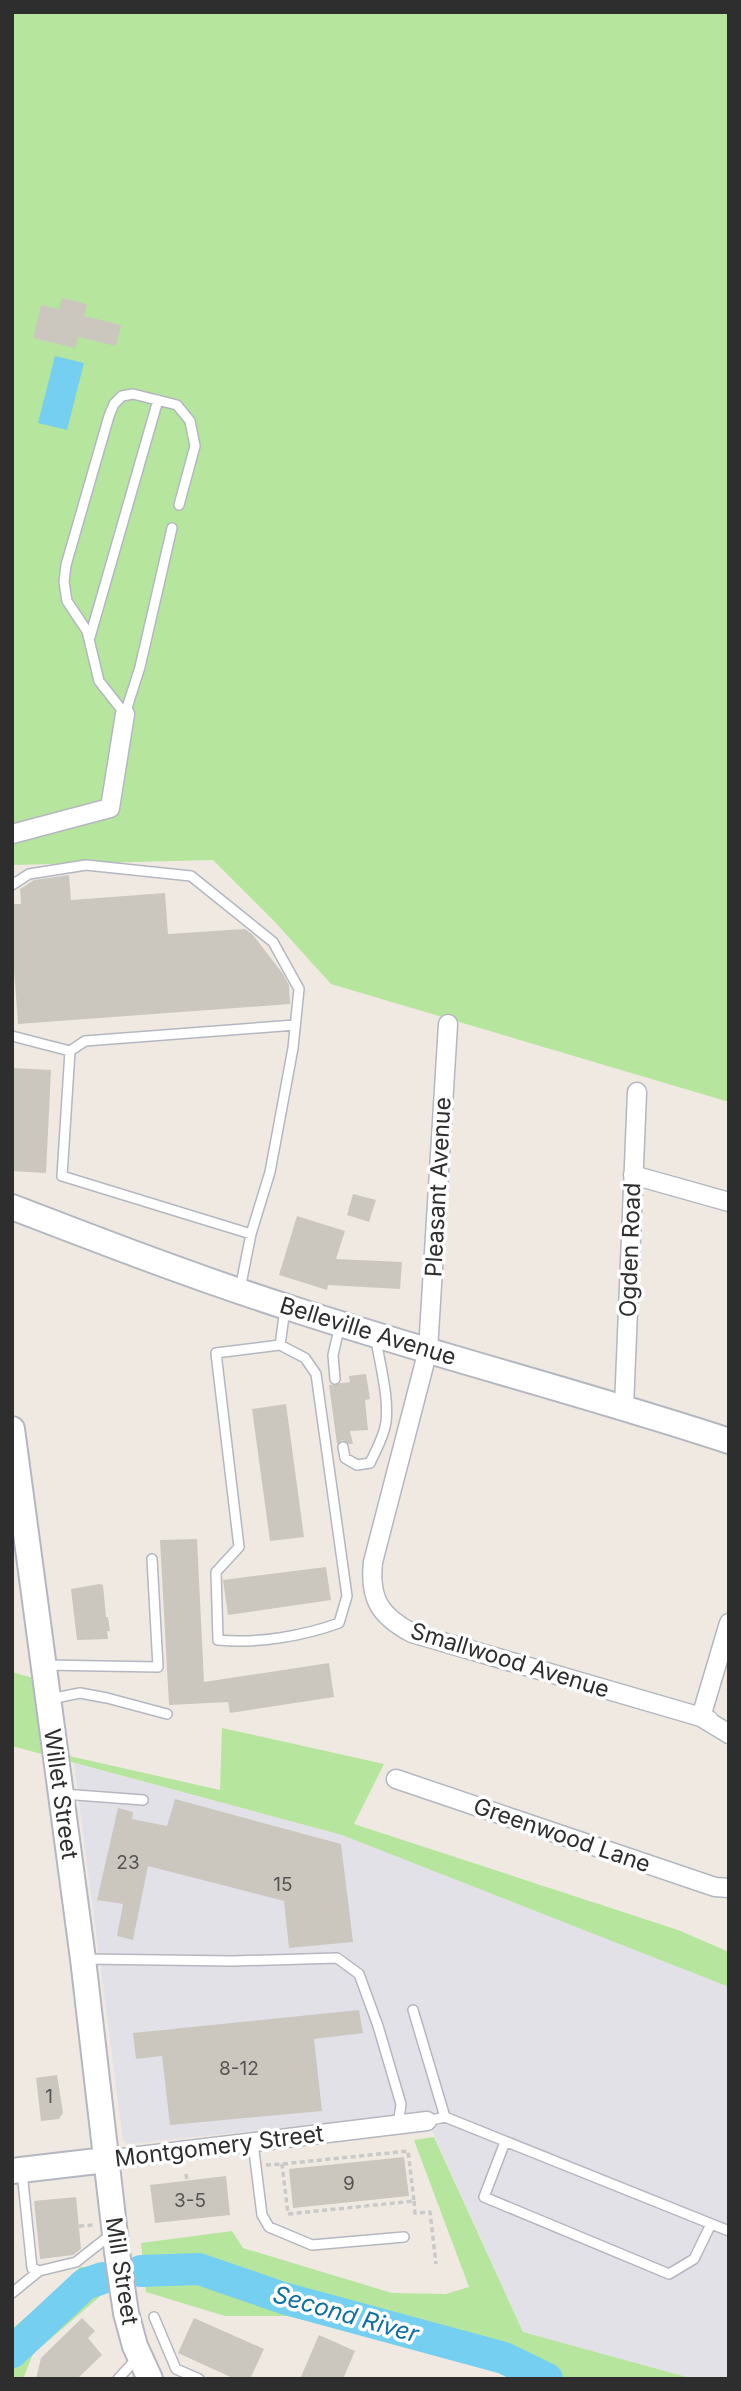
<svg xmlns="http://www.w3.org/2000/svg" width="741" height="2391" viewBox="0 0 741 2391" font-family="Inter,sans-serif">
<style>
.industrial{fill:#e3e1e8}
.green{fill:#b6e59e}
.water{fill:#75cff0}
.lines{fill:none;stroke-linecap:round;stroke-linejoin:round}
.river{stroke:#75cff0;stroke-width:32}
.building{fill:#cbc7bf}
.lane-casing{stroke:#b4b7c1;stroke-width:12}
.street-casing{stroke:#b4b7c1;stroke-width:21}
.secondary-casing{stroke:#b4b7c1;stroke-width:28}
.path{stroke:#c9c9c9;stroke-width:3.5;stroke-dasharray:5 3.5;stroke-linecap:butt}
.lane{stroke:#fff;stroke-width:9}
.street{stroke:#fff;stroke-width:18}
.secondary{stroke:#fff;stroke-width:24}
.labels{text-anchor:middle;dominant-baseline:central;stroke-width:7;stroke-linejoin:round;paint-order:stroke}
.number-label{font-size:19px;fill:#555452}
.street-label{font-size:23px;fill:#2e2e2e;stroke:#fff}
.water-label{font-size:24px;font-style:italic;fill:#0d6fa3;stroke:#fff}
</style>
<rect width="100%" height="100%" fill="#efe9e1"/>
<path class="industrial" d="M74,1763L342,1835L729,1987V2379H694L523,2332L424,2113L127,2144L123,2140Z"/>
<path class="green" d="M12,12H729V1102L331,984L274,921L213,860L12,865Z
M12,1672L47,1682L69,1756L220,1790L222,1728L384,1764L354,1824L678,1930L729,1952V1987L342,1835L12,1746Z
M434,2137L523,2332L694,2379H516L482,2365L410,2344L288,2316H225L146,2292L141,2243L232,2231L243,2248L392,2293L446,2294L469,2287L414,2140Z
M80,2267L100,2268L105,2292L33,2354L23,2379H12V2329L63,2285Z"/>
<path class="water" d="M55,356L84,363L67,430L38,423Z"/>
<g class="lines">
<path class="river" d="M141,2271L199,2269L283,2298L504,2358L547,2379
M12,2352L85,2284L103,2278"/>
</g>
<path class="building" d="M62,298L87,304L84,316L121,325L116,346L78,337L75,348L33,338L41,305L59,309Z
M69,875L71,900L165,893L168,934L245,929L253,935L283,974L289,985L290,1004L18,1024L12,941V904H21L20,889L34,880Z
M12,1068L51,1070L46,1173L12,1171Z
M353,1194L376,1200L369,1222L347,1215Z
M297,1216L345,1231L336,1259L402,1262L400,1289L328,1285L327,1290L279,1275Z
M366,1374L370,1399L365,1400L368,1430L350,1431L353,1444H349L342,1440L337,1444L329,1385L350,1382L349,1376Z
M286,1404L304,1537L270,1541L252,1409Z
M197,1539L204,1682L329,1663L334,1697L230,1713L228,1702L169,1705L160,1540Z
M326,1567L331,1600L228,1615L223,1580Z
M100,1584L103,1585L106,1617H108L110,1631H107L108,1639L77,1640L71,1589Z
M175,1799L341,1844L353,1942L289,1948L284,1901L148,1866L133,1940L117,1936L123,1904L97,1900L118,1808L133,1812L132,1819L167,1826Z
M359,2010L363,2033L314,2039L322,2111L170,2125L162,2056L136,2059L133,2033Z
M57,2075L63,2113L59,2119L41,2121L36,2078Z
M404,2157L409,2196L293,2208L289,2169Z
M226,2176L230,2215L155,2223L150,2185Z
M76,2197L81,2249L73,2255L40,2259L34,2201Z
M82,2318L95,2331L88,2338L102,2355L77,2379H36L41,2358Z
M194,2318L264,2349L250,2379H235L178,2353Z
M319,2335L355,2351L343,2379H300Z"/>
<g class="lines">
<defs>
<path id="lane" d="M172,528L140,667L125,714L99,681L87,631L67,601L64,582L66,565L109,416L114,404L122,396L133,394L177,405L190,421L195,446L179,505
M90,637L158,400
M12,885L29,874L86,865L191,876L273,942L299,989L293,1048L270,1172L251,1234L240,1289
M12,1036L70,1051L62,1176L251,1234
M70,1051L85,1041L295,1025
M280,1345L305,1358L316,1374L347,1596L339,1623C304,1636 256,1644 218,1640L216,1572L239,1547L216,1353Z
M280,1345L285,1309
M335,1379L333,1355L340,1325
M343,1447L345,1458L357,1465L370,1463C376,1450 384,1437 386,1422C389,1396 380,1366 376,1339
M45,1665L158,1667L152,1559
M50,1699L80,1693L107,1698L167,1714
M63,1794L143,1800
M85,1959L233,1961L337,1958L359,1974L378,2026L401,2104L398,2125
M413,2010L445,2117L427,2121
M445,2117L729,2231
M505,2142L484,2197L669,2274L694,2259L711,2224
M253,2143L262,2215L269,2227L312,2245L404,2237
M22,2172L32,2268L39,2271L76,2262L104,2240L111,2238
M12,2293L39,2271
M154,2317L176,2369L199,2379
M118,2379L138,2357"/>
<path id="street" d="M12,834L110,808L125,714
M448,1024L428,1350L373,1562C369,1599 380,1616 412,1633L701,1717L729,1734
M633,1175L729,1202
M624,1407L637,1092
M709,1720L701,1717L729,1623
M396,1779L715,1887L729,1888
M106,2160L427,2121"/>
<path id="secondary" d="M12,1207C103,1242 194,1277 287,1307C433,1355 583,1393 729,1441
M12,1429L83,1959L117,2252L126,2313L135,2346L150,2379
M12,2171L106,2160"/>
</defs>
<use href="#lane" class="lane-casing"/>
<use href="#street" class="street-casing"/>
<use href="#secondary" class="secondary-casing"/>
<path class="path" d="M266,2165L282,2164L408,2151L414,2201L288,2214L282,2164
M186,2174L187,2180
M414,2201L415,2213L430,2212L436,2264
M79,2226L94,2225"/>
<use href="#lane" class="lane"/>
<use href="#street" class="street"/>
<use href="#secondary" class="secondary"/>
</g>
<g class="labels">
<g class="number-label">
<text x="128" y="1862">23</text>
<text x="283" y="1884">15</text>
<text x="239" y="2068">8-12</text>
<text x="49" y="2096">1</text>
<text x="349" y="2183">9</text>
<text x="190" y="2200">3-5</text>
</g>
<g class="street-label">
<text transform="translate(438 1187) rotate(-87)">Pleasant Avenue</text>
<text transform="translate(630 1250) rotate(-88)">Ogden Road</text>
<text transform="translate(368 1331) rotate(17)">Belleville Avenue</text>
<text transform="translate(510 1660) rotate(17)">Smallwood Avenue</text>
<text transform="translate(61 1794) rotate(82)">Willet Street</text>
<text transform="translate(562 1835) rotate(19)">Greenwood Lane</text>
<text transform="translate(219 2146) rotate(-7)">Montgomery Street</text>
<text transform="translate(122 2271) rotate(81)">Mill Street</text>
</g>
<g class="water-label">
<text transform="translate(346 2314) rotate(16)">Second River</text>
</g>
</g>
<rect width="741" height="2391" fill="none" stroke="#2e2e2e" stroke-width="28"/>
</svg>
